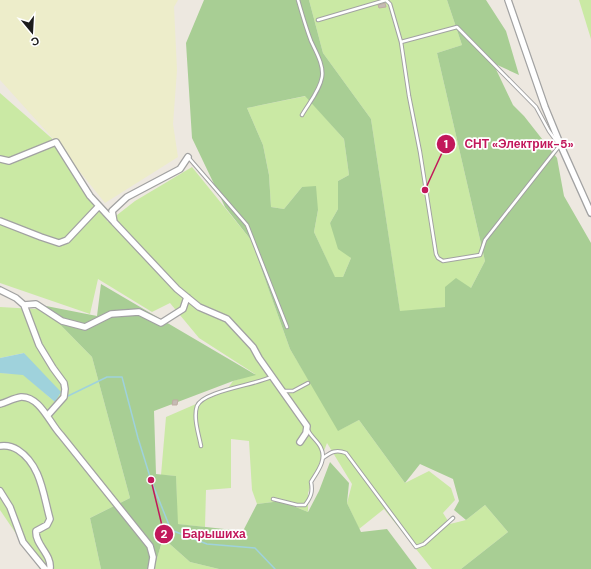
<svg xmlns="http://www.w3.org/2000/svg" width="591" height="569" viewBox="0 0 591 569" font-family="'DM Sans',sans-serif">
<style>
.farmland{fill:#ededca}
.grass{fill:#cae9a4}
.forest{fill:#a8ce94;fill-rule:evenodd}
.water{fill:#9fd2dc}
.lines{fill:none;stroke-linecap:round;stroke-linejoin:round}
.stream{stroke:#9fd2dc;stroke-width:1.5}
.building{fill:#c5bab4;stroke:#bfada2}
.service-casing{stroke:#a2a2a2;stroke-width:4.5}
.minor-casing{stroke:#a2a2a2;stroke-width:8}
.service{stroke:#fff;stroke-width:2.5}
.minor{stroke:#fff;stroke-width:5.5}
.leader{fill:none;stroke:#c2185b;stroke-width:1.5}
.callout-dot{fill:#c2185b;stroke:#fff;stroke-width:1.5}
.mark-label{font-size:12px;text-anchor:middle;font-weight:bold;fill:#fff}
.callout-label{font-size:12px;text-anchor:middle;font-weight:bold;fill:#c2185b;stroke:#fff;stroke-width:3.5;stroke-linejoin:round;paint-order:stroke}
</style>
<rect width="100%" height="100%" fill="#ede8e0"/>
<path class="farmland" d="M0,0H178L174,7L177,70L173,124L178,157L105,203L56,142L0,80Z"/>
<path class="grass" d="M309,0H447L462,45L437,53L485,261L471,288L445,307L400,312L371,119L323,53Z
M579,0H591V39Z
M0,93L56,142L108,222L135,201L192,167L251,240L290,349L339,430L359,420L405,483L429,471L451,488L455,500L443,513L450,524L466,520L485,505L508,532L461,569H432L384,509L359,529L347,503L352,484L327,443L308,493V512L281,501L257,504L252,490L249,441L231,439V488L206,490L205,527L177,524L176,476L161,475L166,417L226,391L233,381L255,374L199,338L170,303L152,312L98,279L90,314L0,283Z
M306,96L344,139L349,175L338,181V209L330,223L351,258L343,277L335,278L314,232L318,210L302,187L284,209L271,207L269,175L263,145L247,108Z
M41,305L92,357L130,498L90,518L101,569H40L0,510V373L23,374L55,402L24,353L0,358V307L35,309Z
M163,538L190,562L219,569H154Z"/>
<path class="forest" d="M204,0H309L323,53L371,119L400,311L445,307V287L456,278L471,288L485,261L437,53L462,45L447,0H486L506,31L519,75L493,63L513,105L524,116L557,158L564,196L591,243V569H461L508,532L485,505L466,520L454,510L459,501L453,479L420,464L405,483L359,420L338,431L290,349L251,240L225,207L192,138L186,43ZM305,96L344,139L349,175L338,181V209L330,223L338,249L351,258L343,277H335L314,232L318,210L316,186L302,187L284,209L271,207L269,175L263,145L247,108Z
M101,284L256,375L233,381L154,411L156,474L176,476L178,524L243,531L257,504L281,501L308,512L319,491L330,462L349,483L347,503L361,532L387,529L417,569H219L190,562L163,538L154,569H101L90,518L130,498L92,357L41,305L97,316Z"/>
<path class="water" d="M24,353L61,392L55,402L23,375L0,373V358Z"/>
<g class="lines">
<path class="stream" d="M68,396L107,377H122L138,438L151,480L171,530L207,544L255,548L275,569"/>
</g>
<path class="building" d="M385,3L386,7L379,8L378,5Z
M173,400H178L177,405H172Z"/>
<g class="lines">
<defs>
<path id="service" d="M298,0C302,14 306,28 311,41C316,52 324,65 322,77C320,90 309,103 302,115
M386,0L390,4L401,42L409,96L420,152L436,254L438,258L443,261L480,255L485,240L560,145
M318,20L386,0
M401,42L457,27L536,107L549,131L557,142
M188,157L247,225L287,327
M283,391H293L308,383
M201,446C199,435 193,418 197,406C203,391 255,385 271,377
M323,458C331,452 336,449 346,453L416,547L424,544L453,518
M273,499L297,505H305C311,497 313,492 311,482C317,472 327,460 321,448C318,441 311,437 308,430"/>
<path id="minor" d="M508,0L545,107L561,146L591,213
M188,157L180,169L127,197L112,211L114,222L177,289L199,307L227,319L253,347L259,358L307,426L306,433L300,442
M0,159L9,161L56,142L90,196L114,222
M0,221L41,237L59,243L67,240L99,206
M0,290L16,298L24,305L39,345L53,368L64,383L65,389L64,397L48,415
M24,305L36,304L62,321L85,327L111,314L139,312L161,323L183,309L187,297
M0,404C7,402 14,398 21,397C40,396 50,424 61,435L150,546L153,557L151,569
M0,446C7,445 12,446 18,450C41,465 43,494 50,519L47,525L36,531C35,545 52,554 50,569
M0,491L10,507L23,542L45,569"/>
</defs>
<use href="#service" class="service-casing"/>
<use href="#minor" class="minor-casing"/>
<use href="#service" class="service"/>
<use href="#minor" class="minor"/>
</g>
<path class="leader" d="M425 190L446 144M151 480L164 534"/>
<g class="callout-dot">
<circle cx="425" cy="190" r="4"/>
<circle cx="151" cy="480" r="4"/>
<circle cx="446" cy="144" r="10"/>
<circle cx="164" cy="534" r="10"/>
</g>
<g class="mark-label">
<text x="446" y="148">1</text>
<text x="164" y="538">2</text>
</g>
<g class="callout-label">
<text x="519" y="148">СНТ «Электрик-5»</text>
<text x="214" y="538">Барышиха</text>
</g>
<g transform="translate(32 32) rotate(162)" stroke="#ffffff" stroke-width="3" paint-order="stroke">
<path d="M0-3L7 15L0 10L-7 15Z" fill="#1b1b1b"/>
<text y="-6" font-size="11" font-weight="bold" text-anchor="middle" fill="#1b1b1b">С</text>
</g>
</svg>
